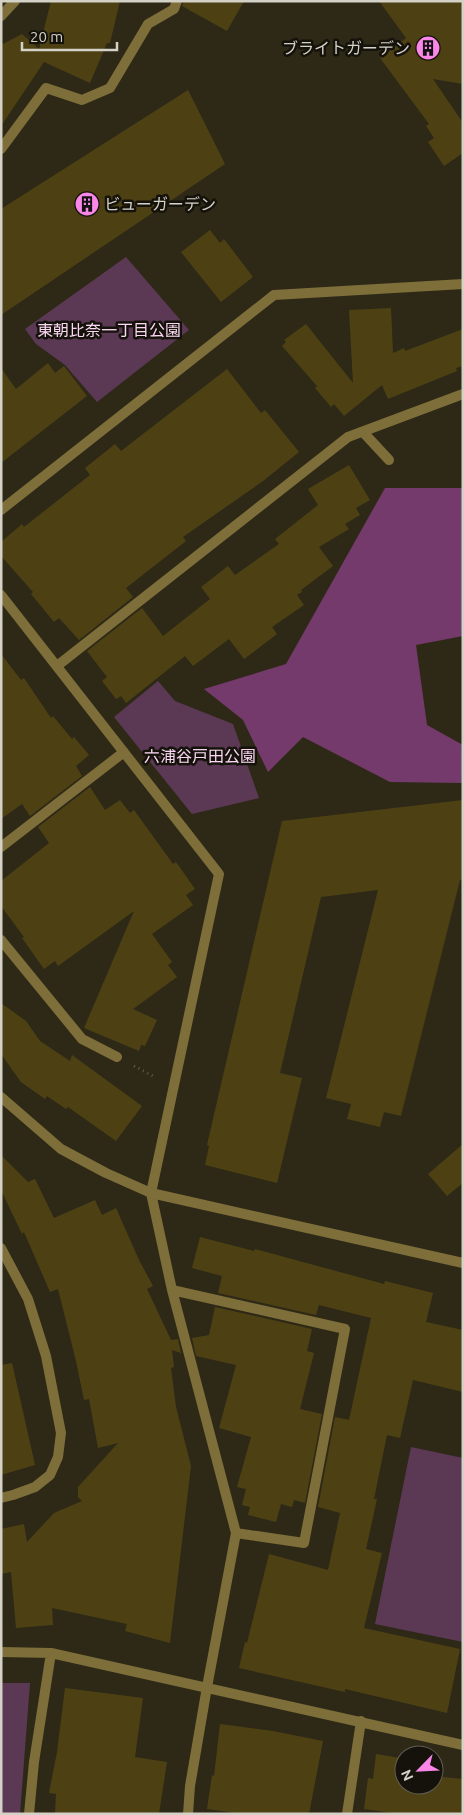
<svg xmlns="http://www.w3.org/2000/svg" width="464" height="1815" viewBox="0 0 464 1815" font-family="Ubuntu,'Noto Sans JP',sans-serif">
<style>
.green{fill:#5b3955}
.forest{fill:#753a6c}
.building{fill:#4d4114}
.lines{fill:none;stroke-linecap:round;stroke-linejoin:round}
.path{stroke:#605c4c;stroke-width:3;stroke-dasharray:1 4;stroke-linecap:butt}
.service{stroke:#7e6e39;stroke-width:10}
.minor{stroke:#7e6e39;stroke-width:10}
.tertiary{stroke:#7e6e39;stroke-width:10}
.labels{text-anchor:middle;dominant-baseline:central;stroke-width:5;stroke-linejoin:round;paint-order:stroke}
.poi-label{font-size:16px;fill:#d4d1c6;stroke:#14120a;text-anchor:end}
.park-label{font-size:16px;fill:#fbd7f3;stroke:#14120a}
</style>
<rect width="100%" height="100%" fill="#2e2917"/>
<path class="green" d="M126,257L189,330L97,402L65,365L36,344L25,329Z
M158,681L175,701L233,724L259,798L192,814L114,717Z
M411,1447L463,1458V1642L375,1624Z
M1,1683H30L20,1814H1Z"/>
<path class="forest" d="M385,488H463V636L416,645L427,725L463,745V783L390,782L303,737L268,772L243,720L204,689L286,664Z"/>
<path class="building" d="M51,1H120L110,43H107L90,83L44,62L1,126V45L22,34L39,49Z
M184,1H244L227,31L182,6Z
M379,1H463V84L433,79L463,123V153L444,166L428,142L434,138L426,126L429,124L380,58L406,38Z
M188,90L225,164L1,315V209Z
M210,230L220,243L224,239L253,277L221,302L181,252Z
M391,308L393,353L404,348L405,351L463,329V366L456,368L457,371L388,399L382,385L344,416L334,404L331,407L315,388L317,386L282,346L286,342L284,340L306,324L353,383L349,310Z
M48,363L55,373L64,366L87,396L1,463V368L16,389Z
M227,369L261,413L265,410L299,452L263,481L183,537L186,541L126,588L133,597L79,640L59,618L54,622L31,594L33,592L1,556V542L22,524L24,527L90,475L85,468L115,444L121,451Z
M349,465L370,500L356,508L360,515L345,524L349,529L319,547L333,566L301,590L302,592L297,595L304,605L272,627L277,634L244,659L229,639L193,666L185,656L126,703L121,696L116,699L102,681L107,677L87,651L142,608L163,636L210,599L201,587L228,566L235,575L279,544L275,539L318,505L308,489Z
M1,654L21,680L24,678L51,718L53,716L72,739L74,737L89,755L76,766L82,776L30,816L22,804L1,819Z
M90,787L105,810L120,800L130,813L134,810L173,864L176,862L195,889L186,895L193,905L152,934L172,962L168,965L177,977L133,1009L157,1020L145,1046L141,1045L139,1051L84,1028L134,911L58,966L55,961L44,969L22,938L24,937L1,906V881L49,843L38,827Z
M463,800V879L460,880L401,1116L384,1112L380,1127L347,1119L351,1104L326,1098L378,890L321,897L280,1073L302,1078L277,1183L205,1165L209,1146L207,1145L282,821Z
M1,1003L26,1021L40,1041L70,1061L72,1055L142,1106L116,1141L68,1107L66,1109L47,1096L45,1099L21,1082L1,1054Z
M463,1144V1183L447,1196L428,1174Z
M1,1155L28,1182L35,1179L54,1218L95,1200L102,1215L116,1208L139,1260L153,1286L147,1289L171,1340L178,1339L181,1353L172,1350L174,1367L171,1368L176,1407L191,1466L170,1643L125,1631L127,1624L52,1608L53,1625L16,1628L11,1572L1,1574V1529L24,1524L27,1542L54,1513L82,1501L78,1497V1487L118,1443L98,1448L89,1399L84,1400L76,1361L58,1289L50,1292L24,1232L22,1234L1,1190Z
M200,1237L254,1251L255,1249L384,1284L385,1281L433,1293L426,1322L463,1330V1392L413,1380L400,1438L387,1435L374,1499H377L366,1549L382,1553L364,1628L460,1649L447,1713L345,1689V1692L239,1668L245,1642L247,1643L269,1554L328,1570L340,1513L318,1507L335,1417L349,1420L371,1318L319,1305L316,1315L218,1293L222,1276L192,1268Z
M215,1307L312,1329L307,1351L314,1353L300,1409L322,1414L305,1503L294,1500L292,1507L281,1504L276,1522L248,1515L250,1507L242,1505L246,1489L237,1487L251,1437L219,1428L236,1365L196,1356L192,1338L209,1335Z
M12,1363L35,1465L1,1475V1365Z
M65,1688L143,1698L135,1757L167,1762L159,1814H55L56,1794L49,1793L57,1752Z
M220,1724L273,1731L323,1741L309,1814H243L207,1809L212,1775L214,1776Z
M376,1754L400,1758L399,1765L404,1766V1785H434V1776L463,1779V1814H401L364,1809L368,1778L373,1779Z"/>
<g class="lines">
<path class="path" d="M134,1066L155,1077"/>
<path class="service" d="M363,432L389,460"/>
<path class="minor" d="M1,16L15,1
M1,149L46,88L82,100L110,88L148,24L174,9L177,1
M1,510L274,295L463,284
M1,595L219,874L151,1193L172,1290L236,1533L207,1687L190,1786L188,1814
M57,666L348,437L463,394
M1,847L124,752
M1,940L82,1039L117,1057
M1,1248L28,1299L46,1356L61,1433L58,1457L50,1475L35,1487L13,1495L1,1498
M172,1290L345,1329L304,1543L236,1533
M1,1652L51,1653L34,1762L29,1814
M51,1653L463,1745
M347,1814L361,1721"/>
<path class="tertiary" d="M1,1097L61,1149L106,1173L151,1193L463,1263"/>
</g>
<defs>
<symbol id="building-disc" viewBox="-11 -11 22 22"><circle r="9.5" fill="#fa87e7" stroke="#14120a"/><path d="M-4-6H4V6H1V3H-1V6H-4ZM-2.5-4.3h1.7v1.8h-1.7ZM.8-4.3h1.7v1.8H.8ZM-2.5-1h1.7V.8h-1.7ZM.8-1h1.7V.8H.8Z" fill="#111"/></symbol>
</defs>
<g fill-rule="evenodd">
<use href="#building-disc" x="414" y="34" width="28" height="28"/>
<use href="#building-disc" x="73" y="190" width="28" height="28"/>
</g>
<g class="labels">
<g class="poi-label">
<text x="410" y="48">ブライトガーデン</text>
<text x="104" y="204" text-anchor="start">ビューガーデン</text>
</g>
<g class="park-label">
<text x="109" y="330">東朝比奈一丁目公園</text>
<text x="200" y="756">六浦谷戸田公園</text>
</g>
</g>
<rect width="464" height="1815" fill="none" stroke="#d4d1c6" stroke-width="5"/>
<g transform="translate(419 1770) rotate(246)"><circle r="24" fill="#14120a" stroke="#615e55"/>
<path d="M0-4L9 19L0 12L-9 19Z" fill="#fa87e7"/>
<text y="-8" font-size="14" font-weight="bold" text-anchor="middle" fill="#d4d1c6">N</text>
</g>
<path d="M22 42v8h95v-8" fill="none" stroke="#d4d1c6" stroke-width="2.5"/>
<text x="30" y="42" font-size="15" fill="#d4d1c6" stroke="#14120a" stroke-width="4" paint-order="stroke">20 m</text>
</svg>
